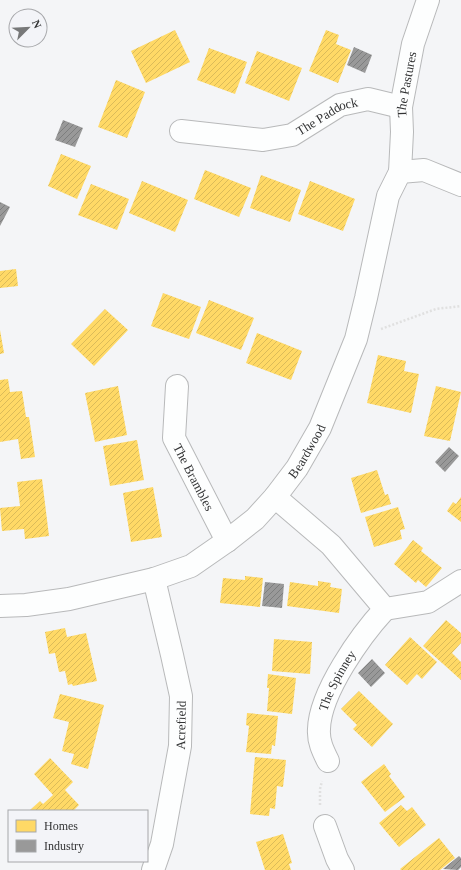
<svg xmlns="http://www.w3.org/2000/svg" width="461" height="870" viewBox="0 0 461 870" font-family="'Times New Roman',serif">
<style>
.homes{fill:url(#homes-hatch)}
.industry{fill:url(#industry-hatch)}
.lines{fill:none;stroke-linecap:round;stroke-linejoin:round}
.minor-casing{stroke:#b8b9ba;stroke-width:24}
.path{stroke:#e0e0e0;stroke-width:2.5;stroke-dasharray:2 2;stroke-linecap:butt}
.minor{stroke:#fdfefe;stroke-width:22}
.labels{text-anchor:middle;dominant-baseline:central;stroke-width:4;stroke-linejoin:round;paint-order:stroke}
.street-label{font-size:13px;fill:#333435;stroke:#f3f4f8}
</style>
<defs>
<pattern id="homes-hatch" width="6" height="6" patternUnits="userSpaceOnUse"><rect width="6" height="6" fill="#ffd966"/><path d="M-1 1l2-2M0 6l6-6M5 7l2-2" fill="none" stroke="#dbbb59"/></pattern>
<pattern id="industry-hatch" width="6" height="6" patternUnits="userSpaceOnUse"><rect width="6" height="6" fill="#999"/><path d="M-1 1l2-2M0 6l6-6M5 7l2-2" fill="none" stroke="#7d7e7e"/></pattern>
</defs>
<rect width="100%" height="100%" fill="#f4f5f7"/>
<path class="homes" d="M175,30L190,62L146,83L131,51Z
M326,30L339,35L336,44L351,50L338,83L309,71Z
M209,48L247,62L235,94L197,80Z
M257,51L302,68L289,101L245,83Z
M116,80L145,92L127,138L98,127Z
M61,154L91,166L77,199L48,186Z
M205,170L251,188L239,217L194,199Z
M261,175L301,190L290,222L250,208Z
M142,181L188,200L175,232L129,213Z
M310,181L355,199L343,231L298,214Z
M91,184L129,199L117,230L78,215Z
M16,269L18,286L0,288V271Z
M163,293L201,307L189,339L151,326Z
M209,300L254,318L241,350L196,333Z
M105,309L128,330L94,366L71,344Z
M0,330L4,353L0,354Z
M257,333L302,351L291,380L246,363Z
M378,355L406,361L404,371L419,374L411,413L367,403Z
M8,379L10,392L22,391L26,417H29L35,457L21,459L18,439L0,442V380Z
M118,386L127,435L95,442L85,393Z
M436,386L461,392L450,441L424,436Z
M137,440L144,480L110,486L103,446Z
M377,470L385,495L388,494L391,504L361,513L351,478Z
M42,479L49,536L25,539L24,529L2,531L0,508L20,506L17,482Z
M153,487L162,537L131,542L123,493Z
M461,497V522L447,511L453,502L456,504Z
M398,507L405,529L400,530L402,539L374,547L365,517Z
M413,540L423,548L421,551L442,568L426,587L418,580L416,583L394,564Z
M245,576L263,578L260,607L220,603L223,578L245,580Z
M318,581L331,583L330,587L342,589L339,613L287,606L290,582L318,586Z
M446,620L461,633V643L452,653L461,662V680L423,646Z
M65,628L67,637L86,633L97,681L73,686L72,684L68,685L65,671L59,672L55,653L49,654L45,632Z
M410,637L437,662L422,679L417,674L407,685L385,665Z
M274,639L312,642L310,674L272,671Z
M268,674L296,678L292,714L267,711L269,688H267Z
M359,691L393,724L372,747L353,729L357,725L341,709Z
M60,694L104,705L88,769L71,764L74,754L62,751L69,722L53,718Z
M247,713L278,716L275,746L272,745L271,754L246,752L249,726L246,725Z
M255,757L286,760L283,787L277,786L275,809L270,808L269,816L250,814Z
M50,758L73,782L65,790L79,805L73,811H29L40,801L43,804L53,795L34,774Z
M384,764L391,774L389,776L405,797L385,812L361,782Z
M401,805L407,811L412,807L426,825L399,847L379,823Z
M283,834L292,863L289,864L291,870H265L256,842Z
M439,838L455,858L440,870H401L400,869Z"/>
<path class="industry" d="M354,47L372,55L365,73L347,65Z
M63,120L83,128L75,147L55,140Z
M0,202L10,207L0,226Z
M449,447L459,456L445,472L435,462Z
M265,582L284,584L282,608L262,606Z
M372,659L385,673L371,687L358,673Z
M459,856L461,858V867L458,870L443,869Z"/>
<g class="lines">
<defs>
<g id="minor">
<path id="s1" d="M181,131L263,140L292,135L340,105L368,99L401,107"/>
<path id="s2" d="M400,172L402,132L401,107L413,44L428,0"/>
<path id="s3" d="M177,386L174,438L227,541"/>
<path d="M275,497L331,545L385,609L428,602L461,581"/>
<path id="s4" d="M0,606L26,605L69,599L154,579L191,566L227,541L255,519L275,497L297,468L320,428L356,339L366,298L388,196L400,172L424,170L461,185"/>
<path id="s5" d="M328,761C323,751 318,741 319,729C320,692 361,635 385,609"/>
<path d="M325,826L337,859L343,870"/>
<path id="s6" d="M153,870L162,844L180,746L181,696L172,655L154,579"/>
</g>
</defs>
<use href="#minor" class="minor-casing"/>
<path class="path" d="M381,329L436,309L461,306
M320,805V789L322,781"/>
<use href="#minor" class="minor"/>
</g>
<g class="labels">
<g class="street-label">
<text stroke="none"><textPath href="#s2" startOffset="88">The Pastures</textPath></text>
<text stroke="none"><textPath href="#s1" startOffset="152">The Paddock</textPath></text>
<text stroke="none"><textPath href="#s4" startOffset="361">Beardwood</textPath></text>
<text stroke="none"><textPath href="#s3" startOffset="96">The Brambles</textPath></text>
<text stroke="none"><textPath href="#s5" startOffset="86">The Spinney</textPath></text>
<text stroke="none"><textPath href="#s6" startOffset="148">Acrefield</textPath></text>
</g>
</g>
<rect x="8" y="810" width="140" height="52" fill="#f3f4f8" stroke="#a6a7aa"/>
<rect x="16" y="820" width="20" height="12" fill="#ffd966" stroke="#a6a7aa"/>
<text x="44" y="830" font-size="12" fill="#333435">Homes</text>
<rect x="16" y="840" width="20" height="12" fill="#999999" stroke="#a6a7aa"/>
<text x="44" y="850" font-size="12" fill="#333435">Industry</text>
<g transform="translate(28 28) rotate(66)"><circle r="19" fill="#f3f4f8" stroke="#a6a7aa"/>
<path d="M0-3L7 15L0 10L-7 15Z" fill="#777879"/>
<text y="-6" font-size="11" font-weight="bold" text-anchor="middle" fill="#333435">N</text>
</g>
</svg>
